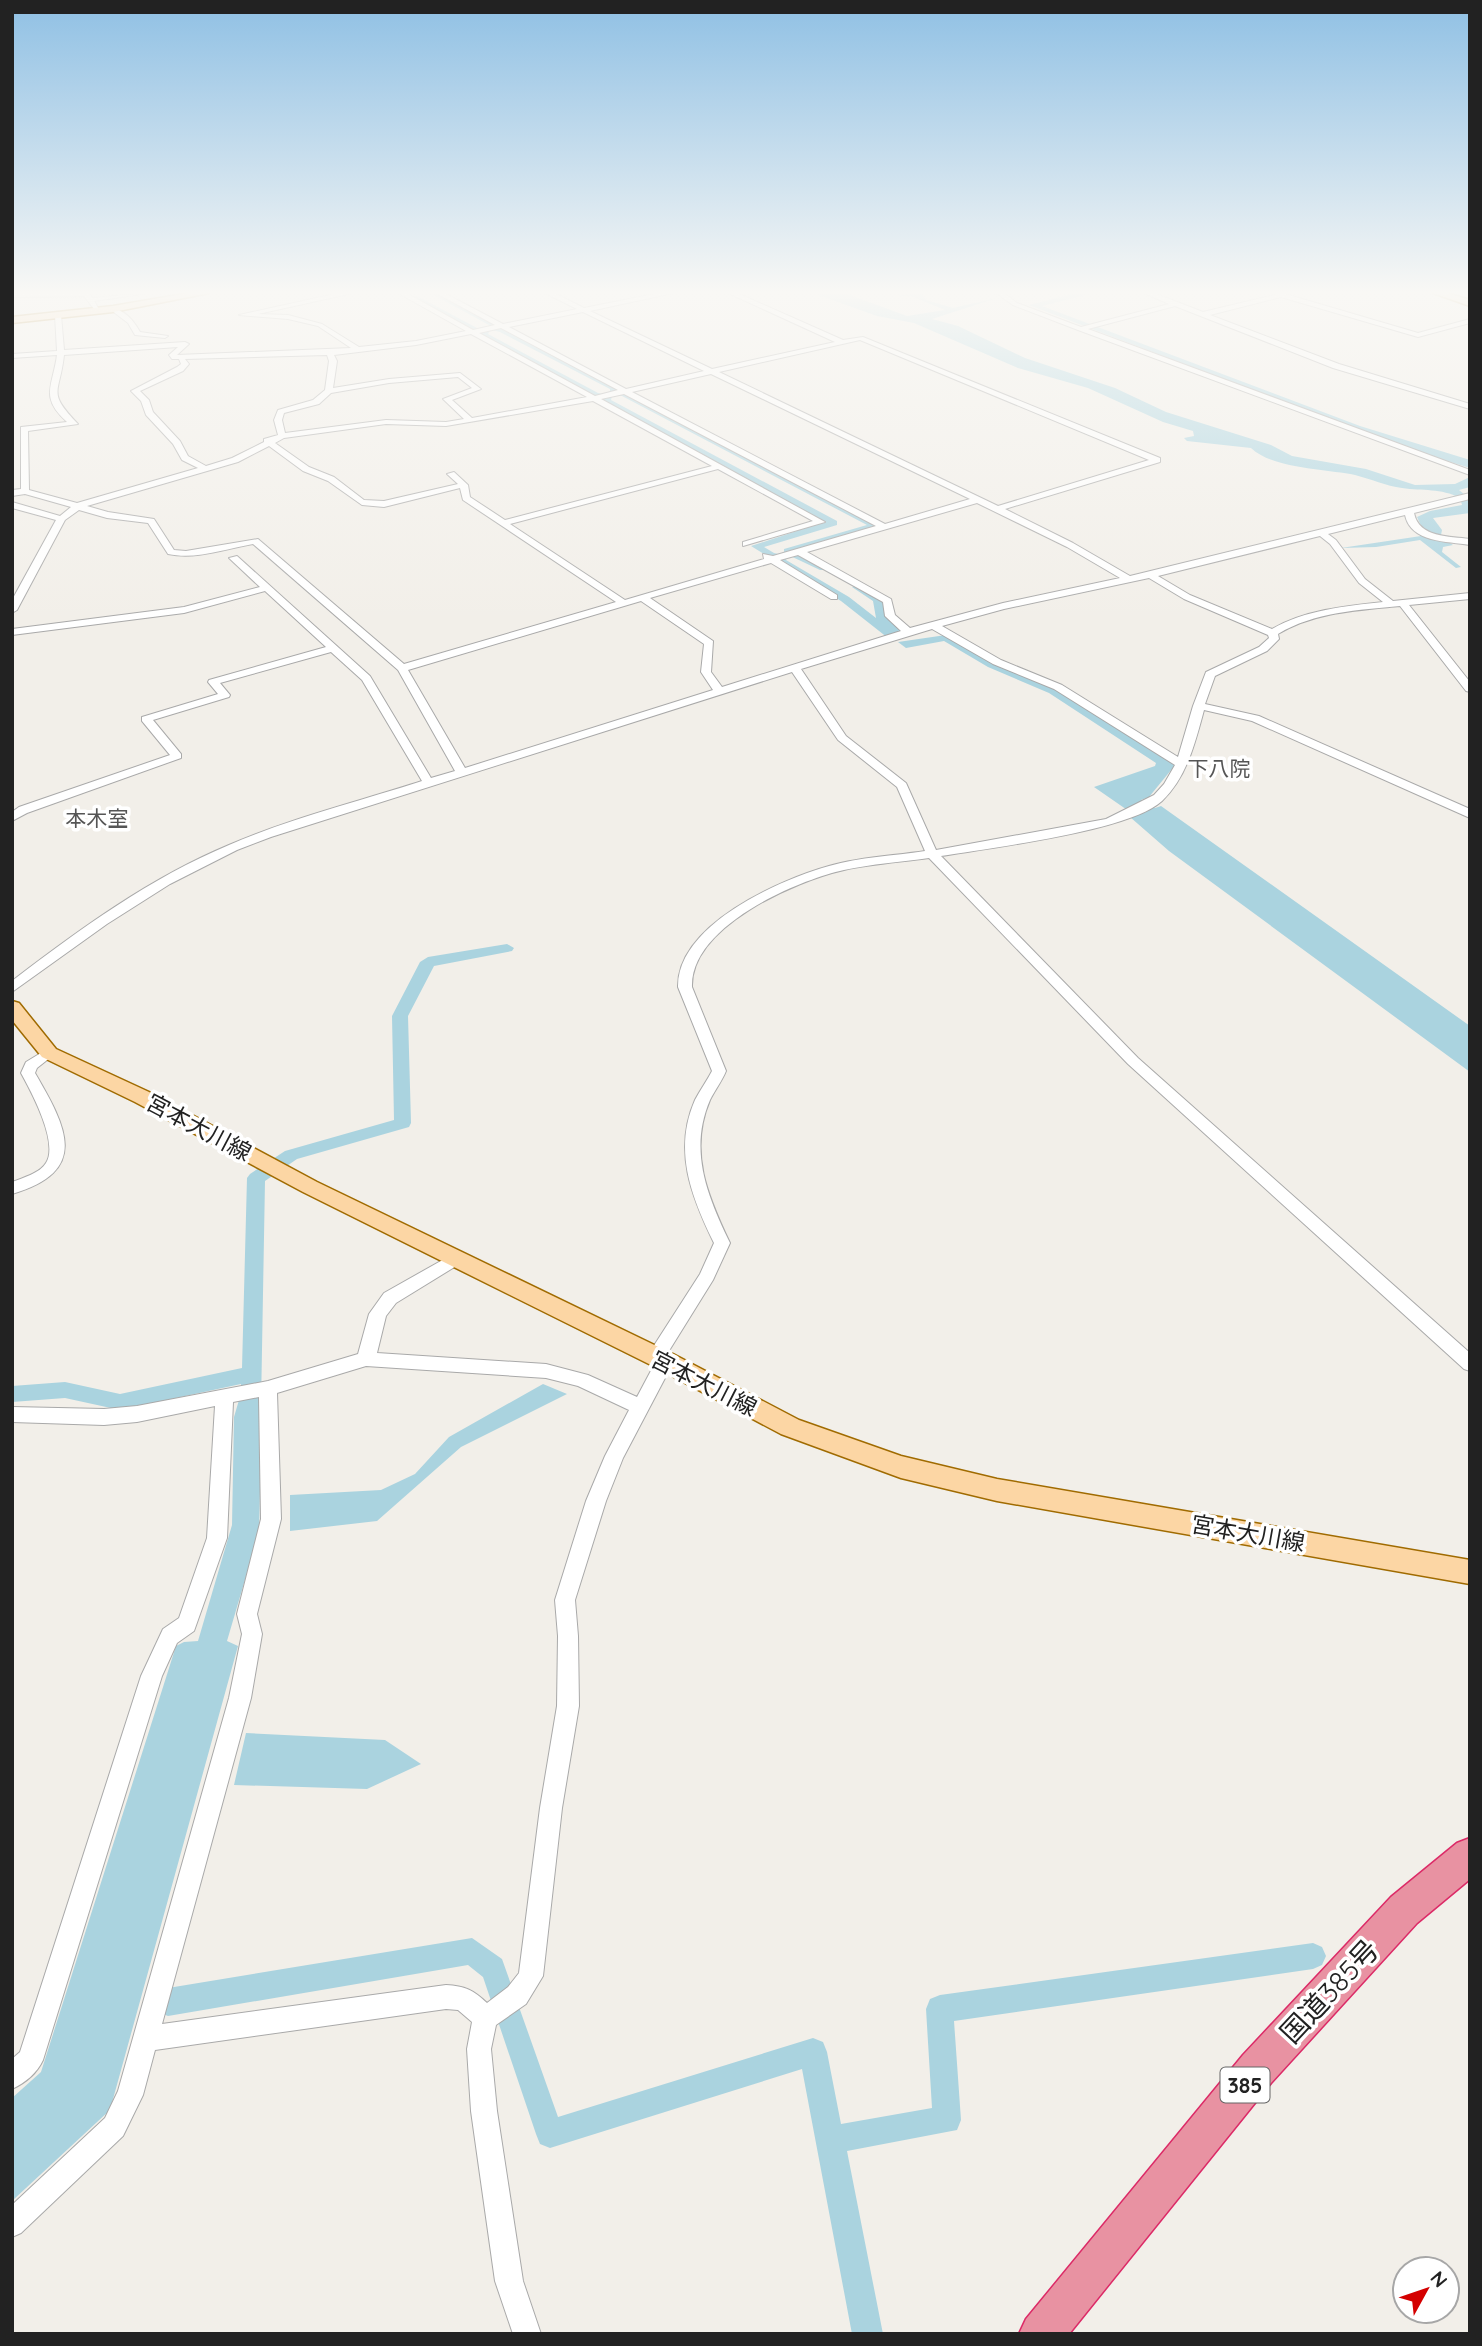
<svg xmlns="http://www.w3.org/2000/svg" width="1482" height="2346" viewBox="0 0 1482 2346" font-family="Quicksand,'Noto Sans JP',sans-serif">
<style>
.water{fill:#aad3df}
.lines{fill:none;stroke-linecap:round;stroke-linejoin:round}
.canal{fill:#aad3df;fill-rule:evenodd}
.minor-casing{stroke:#a9a9a9;stroke-width:2}
.major-casing{stroke:#a06b00;stroke-width:3}
.highway-casing{stroke:#dc2a67;stroke-width:3}
.minor{fill:#fff;fill-rule:evenodd}
.major{fill:#fcd6a4;fill-rule:evenodd}
.highway{fill:#e892a2;fill-rule:evenodd}
.labels{text-anchor:middle;dominant-baseline:central;stroke-width:7;stroke-linejoin:round;paint-order:stroke}
.far-quarter-label{font-size:21px;fill:#555;stroke:#fff}
.shield{fill:#fff;stroke:#646464;stroke-width:2}
.shield-label{font-size:21px;font-weight:bold;fill:#222}
.street-label{font-size:23px;fill:#222;stroke:#fff}
.near-street-label{font-size:28px;fill:#222;stroke:#fff}
</style>
<rect width="100%" height="100%" fill="#f2efe9"/>
<path class="water" d="M813,293L847,294L907,316L945,310L911,296H894L921,293L926,300L953,308L997,298L932,319L958,326L1025,358L1115,388L1166,412L1271,445L1292,456L1366,469L1415,485L1455,484L1470,477V487L1459,490L1470,499V513L1433,518L1442,530L1441,535L1435,534L1453,545L1443,547L1442,552L1461,567L1456,568L1420,540L1376,547L1341,548L1421,536L1422,528L1417,517L1430,511L1462,505L1460,498C1441,488 1423,491 1402,488C1386,486 1371,479 1355,475C1325,469 1273,469 1251,448L1187,441L1184,438L1194,436L1193,431L1163,422L1088,388L1018,368L914,323L877,316Z
M1076,293H1093L1042,306L1360,426L1470,460V468L1399,446L1029,305Z
M946,635L1056,689L1176,764L1149,797L1141,800L1155,808L1161,806L1470,1026V1072L1169,851L1130,817L1133,814L1094,787L1155,766L1156,763L1049,693L988,667L944,641L906,648L898,642Z
M543,1384L567,1394L461,1447L377,1521L290,1531V1495L381,1490L415,1474L449,1437Z
M256,1396L262,1410L259,1532L227,1641L238,1646L110,2110L12,2201V2098L41,2072L176,1646L184,1642L198,1641L232,1525L234,1417L239,1400Z
M246,1733L385,1740L421,1764L367,1789L234,1785Z"/>
<g class="lines">
<path class="canal" d="M430,293H439L881,526L797,552L828,566V570H820L784,553V549L867,525L622,396L610,393V389L500,332L488,329L489,325Z
M411,296H417L477,328L490,330L488,334L598,393L612,396L611,400L837,521V525L764,547L774,553L787,556L786,560L849,597L876,618L873,601L852,587L861,585L882,597L886,616L906,633L896,638H888L841,601L751,546L824,522L411,300Z
M507,944L514,948L512,951L434,966L408,1016L411,1123L409,1127L297,1159L265,1181L261,1406L258,1412L251,1414L244,1412L241,1406V1384L120,1410L65,1398L12,1402V1386L65,1382L120,1394L242,1368L247,1178L250,1174L285,1151L394,1120L392,1016L420,962L428,957Z
M472,1938L502,1959L558,2117L813,2038L823,2042L827,2052L841,2124L932,2108L926,2009L930,1999L940,1995L1313,1943L1322,1947L1326,1956L1322,1965L1313,1969L954,2021L961,2120L957,2130L847,2151L883,2334H852L802,2069L550,2148L540,2144L536,2134L483,1977L468,1965L168,2016L158,2012L154,2002L158,1992L168,1988Z"/>
<defs>
<path id="minor" d="M12,293H89L92,298L148,293L94,301L100,311L97,313L84,296L12,297Z
M339,293H353L258,314L288,315L322,324L359,347L416,341L466,331L398,293H406L473,330L495,325L436,293H444L503,324L577,309L545,293H554L584,308L659,293H673L590,311L712,369L835,342L728,293H737L843,340L863,337L1160,458V462L1005,509L1073,543L1130,576L1470,493V499L1414,513C1419,538 1449,536 1470,539V545C1447,541 1411,543 1405,515L1328,534L1336,540L1365,579L1393,601L1470,593V599L1409,605L1470,682V692L1466,691L1400,606C1359,610 1314,612 1278,634L1279,639L1267,651L1215,676L1205,704L1259,716L1470,809V818L1252,721L1204,710C1195,743 1187,777 1162,801C1130,831 989,848 941,856L1138,1058L1470,1353V1371L1464,1369L1128,1064L929,858C901,862 872,864 844,870C795,881 690,927 692,987L726,1071C722,1081 715,1090 710,1100C688,1151 708,1197 730,1243L713,1280L667,1354L671,1356L674,1361L623,1458L606,1501L575,1600L578,1636L579,1706L562,1808L543,1976L526,2004L496,2025L491,2049L497,2111L523,2281L541,2334H513L495,2281L471,2111L467,2049L472,2022L458,2010L446,2009L155,2050L143,2095L123,2136L21,2233L12,2237V2205L105,2118L118,2091L229,1698L242,1634L237,1614L261,1519L259,1397L233,1402L227,1538L194,1631L177,1643L162,1676L43,2060C37,2073 25,2083 12,2089V2059L20,2052L141,1676L163,1629L179,1618L207,1538L215,1406L137,1422L104,1425L12,1422V1407L104,1409L137,1406L268,1381L358,1354L369,1314L384,1293L455,1253L461,1255L463,1259L461,1263L396,1303L386,1316L377,1353L546,1364L588,1375L637,1397L654,1365L649,1363L646,1358L700,1274L714,1243C691,1196 673,1150 695,1100C700,1090 707,1081 712,1071L678,987C677,925 779,880 829,866C860,857 893,856 925,851L897,787L838,740L792,672L271,837L237,850L170,884L107,924L12,992V981C80,929 150,878 229,845C291,818 357,802 422,781L362,680L331,652L220,683L230,695L229,697L153,720L181,754V758L27,813L12,821V812L19,807L170,755L142,721V717L218,694L208,682L209,680L326,647L265,591L184,613L12,635V629L184,607L260,587L229,558L237,556L370,676L431,778L455,771L398,670L253,544C225,549 196,560 168,554L148,523L107,518L79,510L65,520L17,610L12,613V600L56,520L12,508V502L60,516L71,507L25,494L12,496V490L21,489V427L67,422C39,397 53,386 57,355L12,358V354L57,351L55,315L58,313L61,315L64,350L185,342L189,344L177,355L351,348L318,326L288,319L239,315ZM583,312L704,371L626,389L509,327ZM501,328L618,390L595,396L479,333ZM471,334L587,397L472,418L452,400L481,389L460,373L389,379L333,388L337,361L334,355L416,345ZM860,340L1149,460L998,506L719,372ZM178,347L169,355L172,359H179L181,364L177,367L131,391L141,401L146,415L173,444L182,460L198,468L77,503L29,490L28,431L78,424C46,391 60,394 64,355ZM327,355L329,361L325,390L313,400L278,410L274,420L278,435L264,439V442L232,458L206,466L188,456L180,441L153,412L149,400L140,391L183,371L189,364L185,359ZM711,374L970,499L885,524L632,392ZM458,377L472,388L443,399L464,419L446,422L386,420L285,433L282,420L284,413L319,404L331,393L389,383ZM624,394L876,526L773,556L763,554L764,559L625,600L510,524L718,469L813,521L743,542V546L825,522L601,399ZM593,401L712,466L505,520L470,497L468,485L454,472L447,474L458,484L384,501L364,500L334,477L309,467L275,443L284,438L386,424L446,426ZM269,446L303,471L328,481L362,505L384,507L460,488L463,500L616,602L404,664L258,539L186,551L174,550L154,519L108,512L87,506L238,462ZM977,503L1067,547L1120,578L1003,603L910,628L895,615L891,599L807,552ZM1320,536L1330,544L1359,583L1383,602C1345,606 1305,610 1272,629L1190,595L1158,576ZM798,555L883,602L885,616L901,631L722,687L711,672L713,641L650,598L771,563L831,599H837V595L780,560ZM1149,578L1184,599L1268,635L1269,638L1259,647L1206,672L1193,706L1178,757L1062,685L1001,660L942,626L1004,609ZM641,601L704,644L701,672L713,690L465,768L408,670ZM932,629L993,664L1054,689L1175,765L1164,784L1154,795L1106,819L936,850L906,783L846,736L801,669ZM366,1366L546,1378L578,1386L629,1410L605,1456L586,1501L555,1600L558,1636L557,1706L540,1808L519,1973L508,1987L487,2003C473,1990 465,1986 446,1985L162,2024L251,1698L262,1634L257,1614L281,1519L277,1393Z
M996,293H1004L1017,303L1081,327L1169,304L1144,293H1154L1203,312L1282,293L1418,333L1470,319V323L1418,337L1281,297L1210,315L1339,364L1470,404V409L1333,368L1175,306L1088,329L1470,470V475L1078,330L1013,305Z
M111,308C124,309 134,321 140,332L168,336L165,338L135,335L128,323L111,310Z
M49,1048L56,1053L37,1068L35,1073C67,1128 90,1171 12,1194V1182C23,1178 40,1173 46,1163C59,1143 31,1091 21,1073L26,1062Z"/>
<path id="major" d="M189,293H209L113,312L12,323V317L113,306Z
M1433,293H1447L1470,300V306Z
M12,1001L19,1003L56,1049L149,1092L317,1182L673,1354L799,1420L901,1456L997,1479L1470,1560V1584L997,1501L901,1478L781,1434L657,1368L303,1192L135,1102L42,1057L12,1020Z"/>
<path id="highway" d="M1470,1838V1879L1417,1923L1271,2083L1069,2334H1019L1026,2319L1243,2055L1391,1897L1457,1843Z"/>
</defs>
<use href="#minor" class="minor-casing"/>
<use href="#major" class="major-casing"/>
<use href="#highway" class="highway-casing"/>
<use href="#minor" class="minor"/>
<use href="#major" class="major"/>
<use href="#highway" class="highway"/>
</g>
<linearGradient id="sky" x2="0" y2="1"><stop stop-color="#8fc0e4"/><stop offset="0.47" stop-color="#f9f8f5"/><stop offset="1" stop-color="#f9f8f5" stop-opacity="0"/></linearGradient>
<rect width="1482" height="622" fill="url(#sky)"/>
<g class="labels">
<g class="far-quarter-label">
<text x="1219" y="768">下八院</text>
<text x="97" y="818">本木室</text>
</g>
<rect class="shield" x="1220.5" y="2067.5" width="49" height="35" rx="5"/>
<g class="shield-label">
<text x="1245" y="2085">385</text>
</g>
<g class="street-label">
<text transform="translate(199 1127) rotate(28)">宮本大川線</text>
<text transform="translate(704 1383) rotate(27)">宮本大川線</text>
<text transform="translate(1248 1533) rotate(10)">宮本大川線</text>
</g>
<g class="near-street-label">
<text transform="translate(1329 1991) rotate(-47)">国道385号</text>
</g>
</g>
<rect width="1482" height="2346" fill="none" stroke="#222222" stroke-width="28"/>
<g transform="translate(1426 2290) rotate(50)"><circle r="33" fill="#ffffff" stroke="#a7a7a7" stroke-width="2"/>
<path d="M0-5L12 26L0 18L-12 26Z" fill="#d40000"/>
<text y="-10" font-size="19" font-weight="bold" text-anchor="middle" fill="#222222">N</text>
</g>
</svg>
